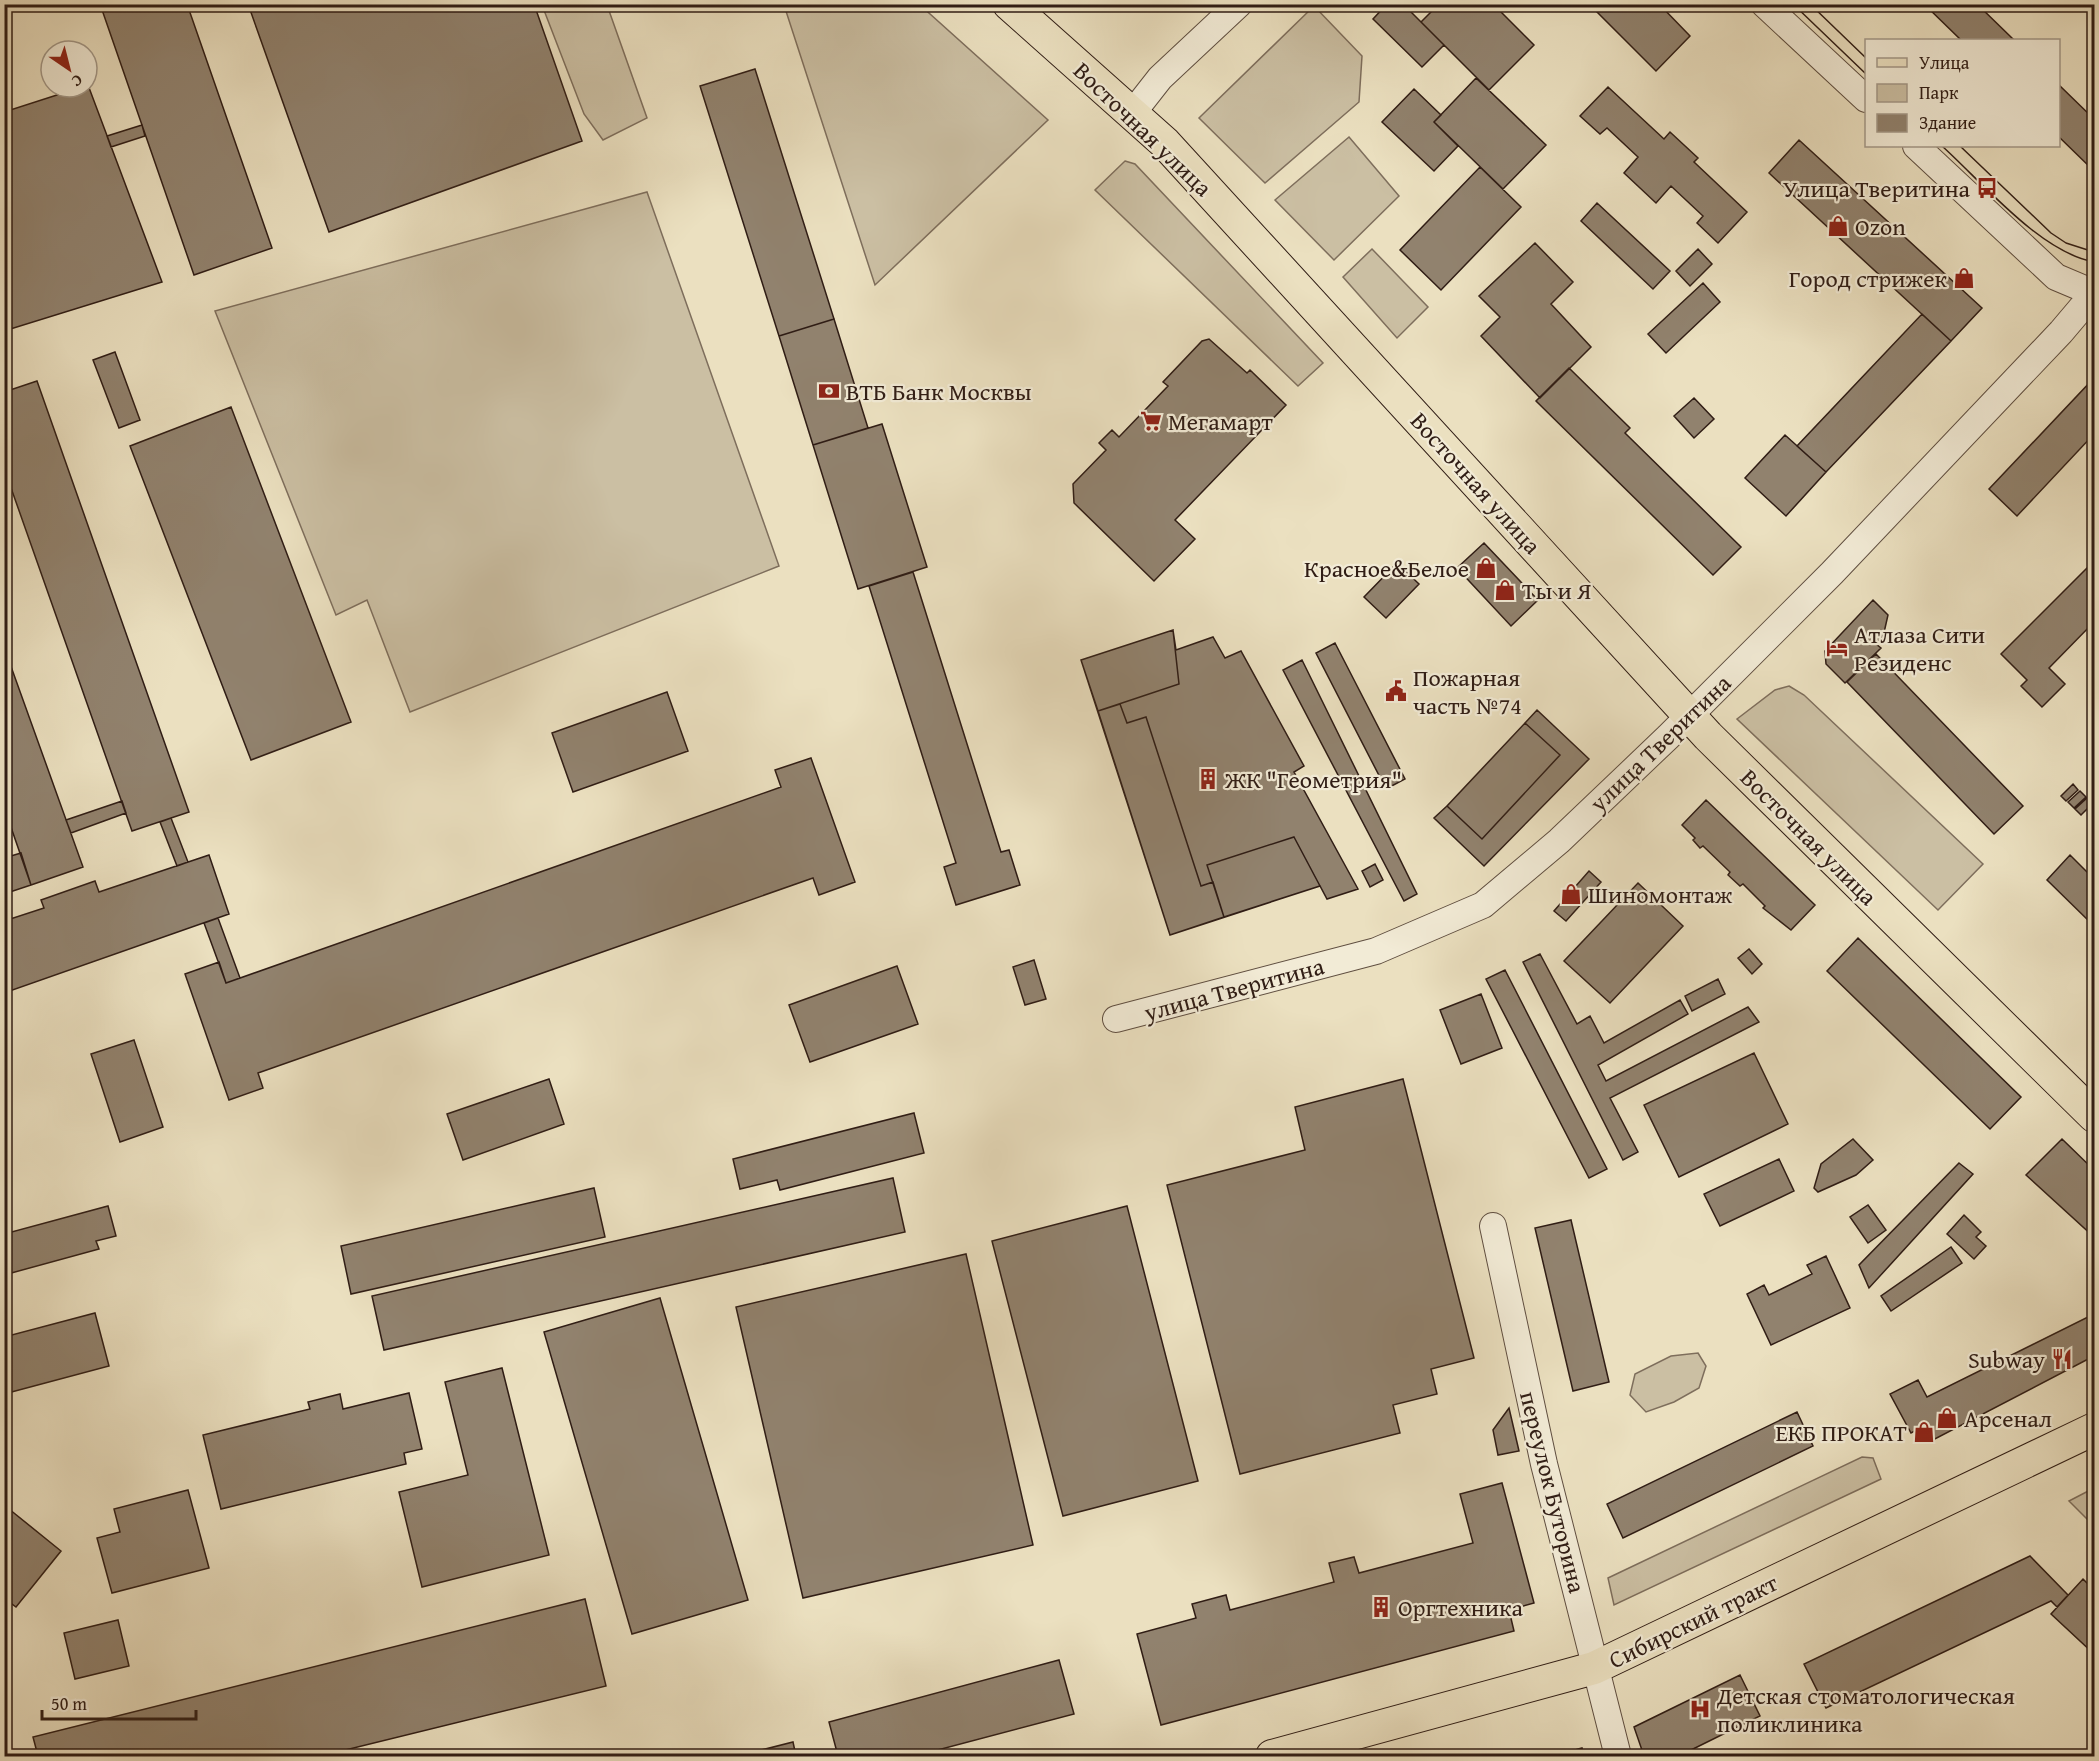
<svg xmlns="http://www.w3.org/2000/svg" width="2099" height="1761" viewBox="0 0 2099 1761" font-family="'Gentium Book Plus',serif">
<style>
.green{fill:#cbbfa3;stroke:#7e6e5c;stroke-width:1.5}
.building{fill:#91826e;stroke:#301d15;stroke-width:1.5}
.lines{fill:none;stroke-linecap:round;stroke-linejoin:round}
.minor-casing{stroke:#5f4e40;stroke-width:28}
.major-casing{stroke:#301d15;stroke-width:34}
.minor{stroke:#f2ebd6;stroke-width:26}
.major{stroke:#ebe0c0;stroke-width:32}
.tram{stroke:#301d15;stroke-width:1.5}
.labels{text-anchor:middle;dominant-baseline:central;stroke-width:4.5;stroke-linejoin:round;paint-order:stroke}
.street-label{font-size:24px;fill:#301d15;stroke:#f2ebd6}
.poi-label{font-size:24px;fill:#301d15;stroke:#f2ebd6;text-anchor:start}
</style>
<rect width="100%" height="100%" fill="#ebe0c0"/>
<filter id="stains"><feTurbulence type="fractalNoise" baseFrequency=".00333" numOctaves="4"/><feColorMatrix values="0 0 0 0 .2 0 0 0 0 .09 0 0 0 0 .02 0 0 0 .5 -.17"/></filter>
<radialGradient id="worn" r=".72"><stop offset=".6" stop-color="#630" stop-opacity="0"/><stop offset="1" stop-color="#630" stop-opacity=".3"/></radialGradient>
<path class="green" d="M542,5H607L647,118L603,140L584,114Z
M784,5H920L1048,120L875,285Z
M1314,6L1362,56L1359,102L1265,183L1199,118Z
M1349,137L1399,196L1334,260L1275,200Z
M1125,161L1135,164L1323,363L1298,386L1095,190Z
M647,192L779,566L410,712L367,600L336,615L215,311Z
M1372,249L1428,307L1397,338L1343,277Z
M1789,686L1804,695L1983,864L1938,910L1737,719L1775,690Z
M1698,1353L1706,1366L1699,1388L1674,1402L1646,1412L1630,1395L1635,1374L1671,1356Z
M1862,1457L1873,1458L1881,1479L1614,1605L1608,1578Z
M2094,1488V1526L2069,1501Z"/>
<path class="building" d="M4,4H30L4,13Z
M100,4H187L272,248L194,275Z
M248,4H534L582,141L329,232Z
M1387,4H1403L1444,45L1422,67L1373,19Z
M1439,4H1493L1534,45L1489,90L1421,22Z
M1589,4H1659L1690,36L1656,71Z
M1924,4H1977L2014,40H1961Z
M755,69L834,319L779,336L700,86Z
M1476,78L1546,145L1503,189L1434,122Z
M2058,84L2094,119V171L2058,136Z
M88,85L162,282L4,331V112Z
M1608,87L1664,139L1670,132L1698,158L1694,162L1747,212L1718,243L1697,223L1703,216L1671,186L1656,203L1624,173L1638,157L1607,128L1600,134L1580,116Z
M1414,89L1441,115L1434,122L1458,146L1434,171L1382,122Z
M142,125L145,136L111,147L107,136Z
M1799,140L1982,308L1951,341L1769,173Z
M1480,167L1521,207L1441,290L1400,250Z
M1597,203L1670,271L1653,289L1581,221Z
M1535,243L1573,282L1551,304L1591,347L1540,398L1481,336L1500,317L1479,296Z
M1698,249L1712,264L1690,286L1676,271Z
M1703,283L1720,302L1666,353L1648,334Z
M1922,314L1951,341L1826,472L1797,446Z
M834,319L868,428L813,445L779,336Z
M1209,339L1247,373L1250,370L1286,405L1175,520L1195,539L1154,581L1074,503L1073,484L1106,450L1099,443L1112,430L1119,437L1168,386L1163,382L1202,341Z
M115,352L140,420L119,428L93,360Z
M1569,368L1630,428L1625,433L1741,547L1713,575L1536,401Z
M2094,378V434L2017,516L1989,489Z
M37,381L189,812L132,831L4,468V392Z
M1694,398L1714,419L1694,438L1674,416Z
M231,407L351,722L251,760L130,446Z
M882,424L927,567L858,589L813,445Z
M1785,435L1826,472L1786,516L1745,478Z
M1484,543L1538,600L1511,626L1457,568Z
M1397,563L1419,584L1386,618L1364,597Z
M2092,563L2094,622L2049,668L2065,684L2042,707L2021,686L2027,680L2001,654Z
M913,572L1001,852L1009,850L1020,885L956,905L944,867L956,863L869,586Z
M1873,600L1888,615L1883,637L1876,644L1881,648L1845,683L1826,664L1825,651Z
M1173,630L1179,684L1098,711L1081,660Z
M1173,630L1176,650L1213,637L1225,658L1241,651L1304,766L1294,772L1358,889L1327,899L1320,886L1170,935L1081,660Z
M1335,643L1405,779L1386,789L1316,653Z
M4,647L83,867L31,885L4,807Z
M1876,654L2023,806L1994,834L1847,682Z
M1302,660L1417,894L1404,901L1283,670Z
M667,692L688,751L573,792L552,733Z
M1120,704L1127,723L1146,717L1201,886L1213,882L1224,917L1170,935L1098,711Z
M1537,710L1589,759L1484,866L1434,818L1447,806L1482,839L1560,755L1525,723Z
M1525,723L1560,755L1482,839L1447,806Z
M811,758L855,882L819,895L813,878L258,1073L263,1088L229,1100L185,974L219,962L226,983L781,787L775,770Z
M2073,784L2078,790L2066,801L2061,796Z
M2080,791L2086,797L2074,808L2068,802Z
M2087,798L2093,803L2081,815L2075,809Z
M1706,800L1815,905L1791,930L1763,908L1765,906L1743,884L1740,886L1728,875L1730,872L1703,846L1700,848L1693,840L1695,838L1682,825Z
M122,801L126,813L71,833L66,820Z
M171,818L188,862L177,866L160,822Z
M1294,837L1320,886L1224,917L1207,865Z
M21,853L31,885L4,894V858Z
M209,855L229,914L4,993V921L44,908L41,900L95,881L99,892Z
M2070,855L2094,879V926L2047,880Z
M1375,864L1383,880L1370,887L1362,871Z
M1589,871L1601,882L1566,921L1554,911Z
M1638,883L1683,926L1610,1003L1564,961Z
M218,918L240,978L226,983L204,923Z
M1858,938L2021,1097L1990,1129L1827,971Z
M1749,949L1762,964L1752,974L1738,958Z
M1540,954L1577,1024L1590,1016L1604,1043L1680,1000L1688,1014L1598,1065L1606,1081L1748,1007L1759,1022L1610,1098L1638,1152L1623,1160L1523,962Z
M1034,960L1046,999L1025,1005L1013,967Z
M897,966L918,1024L810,1062L789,1005Z
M1505,970L1607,1169L1589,1178L1486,979Z
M1718,979L1725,994L1692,1011L1685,996Z
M1481,994L1502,1048L1461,1064L1440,1010Z
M134,1040L163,1127L120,1142L91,1054Z
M1754,1053L1788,1124L1679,1177L1644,1105Z
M549,1079L564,1124L463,1160L447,1114Z
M1403,1079L1474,1358L1431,1369L1437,1394L1393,1405L1400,1433L1240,1474L1167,1185L1305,1150L1295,1107Z
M914,1113L924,1153L780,1190L777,1180L740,1189L733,1159Z
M1853,1139L1873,1160L1856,1175L1818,1192L1814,1188L1821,1164Z
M2062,1139L2094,1170V1237L2026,1175Z
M1779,1159L1794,1191L1720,1226L1704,1194Z
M1959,1163L1973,1174L1869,1288L1859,1265Z
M893,1178L905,1232L384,1350L372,1296Z
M594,1188L605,1237L351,1294L341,1246Z
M1868,1205L1886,1230L1868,1243L1850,1217Z
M108,1206L116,1236L96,1241L99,1249L4,1275V1234Z
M1127,1206L1198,1481L1063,1516L992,1241Z
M1964,1215L1981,1232L1976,1237L1986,1246L1974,1259L1947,1234Z
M1571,1220L1609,1382L1573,1391L1535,1228Z
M1951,1247L1962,1263L1891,1311L1881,1296Z
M966,1254L1033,1545L803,1598L736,1307Z
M1826,1256L1850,1308L1771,1345L1747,1294L1764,1285L1769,1295L1812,1274L1807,1265Z
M660,1298L748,1600L632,1634L544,1332Z
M95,1313L109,1366L4,1394V1337Z
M2094,1314V1356L1931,1441L1924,1426L1911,1433L1890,1394L1918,1380L1927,1397Z
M502,1368L549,1555L422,1587L399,1492L468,1475L445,1382Z
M409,1393L422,1449L404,1453L406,1464L221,1509L203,1435L310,1409L308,1402L340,1394L343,1409Z
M1509,1408L1519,1451L1498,1455L1493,1430Z
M1797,1412L1813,1446L1623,1538L1607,1504Z
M1502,1483L1534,1603L1509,1610L1514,1631L1161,1725L1137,1634L1196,1618L1192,1604L1226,1595L1230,1610L1334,1582L1329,1563L1354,1557L1359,1573L1473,1543L1460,1494Z
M188,1490L209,1568L112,1593L97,1538L120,1532L114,1509Z
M9,1509L61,1551L16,1607L4,1598V1514Z
M2030,1556L2068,1595L2057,1607L2051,1601L1826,1708L1804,1664Z
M2083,1579L2094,1590V1654L2051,1614Z
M585,1599L606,1686L321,1756H38L33,1737Z
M118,1620L129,1666L75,1679L64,1633Z
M1059,1660L1074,1714L915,1756H838L829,1722Z
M1740,1675L1760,1716L1687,1752L1688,1756H1644L1634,1727Z
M793,1742L796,1756H738Z
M1582,1748L1584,1756H1553Z"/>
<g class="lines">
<defs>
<path id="minor" d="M1764,4L1866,99
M1131,115L1160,78L1239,4
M1916,146L2056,277L2094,293
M1116,1019L1376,951L1483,905L1559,841L1668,737L1832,573L2061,332L2094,293
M1493,1226L1544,1464L1618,1756"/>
<path id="major" d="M1009,4L1165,143L1708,736L2094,1116
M1272,1756L1594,1668L2094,1429"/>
</defs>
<use href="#minor" class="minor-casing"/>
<use href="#major" class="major-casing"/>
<use href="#minor" class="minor"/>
<use href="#major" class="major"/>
<path class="tram" d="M1793,4L1866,74
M1810,4L1866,58
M1942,146C1983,183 2040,252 2094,262
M1960,146L2051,233L2066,243L2094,252"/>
</g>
<defs>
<symbol id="bus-bare" viewBox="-9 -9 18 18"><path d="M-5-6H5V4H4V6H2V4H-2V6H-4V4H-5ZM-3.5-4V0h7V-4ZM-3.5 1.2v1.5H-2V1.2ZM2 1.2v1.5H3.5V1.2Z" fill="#8f2418" stroke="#f2ebd6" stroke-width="2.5" paint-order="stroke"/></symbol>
<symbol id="shop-bare" viewBox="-9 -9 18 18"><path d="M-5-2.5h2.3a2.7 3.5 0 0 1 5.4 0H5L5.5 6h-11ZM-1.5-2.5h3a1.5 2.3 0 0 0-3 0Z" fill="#8f2418" stroke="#f2ebd6" stroke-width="2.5" paint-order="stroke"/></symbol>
<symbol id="bank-bare" viewBox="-9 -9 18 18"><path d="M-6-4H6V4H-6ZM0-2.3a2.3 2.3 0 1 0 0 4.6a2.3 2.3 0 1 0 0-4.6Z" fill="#8f2418" stroke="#f2ebd6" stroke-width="2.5" paint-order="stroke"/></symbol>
<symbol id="supermarket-bare" viewBox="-9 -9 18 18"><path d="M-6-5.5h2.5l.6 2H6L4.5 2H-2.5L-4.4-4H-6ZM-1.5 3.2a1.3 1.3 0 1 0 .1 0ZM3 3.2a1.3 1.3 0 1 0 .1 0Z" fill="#8f2418" stroke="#f2ebd6" stroke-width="2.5" paint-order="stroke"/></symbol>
<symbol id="hotel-bare" viewBox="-9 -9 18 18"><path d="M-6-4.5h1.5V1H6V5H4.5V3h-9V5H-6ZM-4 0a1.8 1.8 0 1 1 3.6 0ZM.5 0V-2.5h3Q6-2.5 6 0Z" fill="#8f2418" stroke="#f2ebd6" stroke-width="2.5" paint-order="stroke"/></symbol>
<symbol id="civic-bare" viewBox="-9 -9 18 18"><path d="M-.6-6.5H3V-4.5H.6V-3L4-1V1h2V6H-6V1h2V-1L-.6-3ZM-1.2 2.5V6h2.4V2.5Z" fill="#8f2418" stroke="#f2ebd6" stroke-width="2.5" paint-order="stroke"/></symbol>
<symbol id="building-bare" viewBox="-9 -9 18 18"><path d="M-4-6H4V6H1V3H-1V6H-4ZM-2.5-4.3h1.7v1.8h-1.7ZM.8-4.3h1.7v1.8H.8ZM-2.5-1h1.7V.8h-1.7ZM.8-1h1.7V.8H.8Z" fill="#8f2418" stroke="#f2ebd6" stroke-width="2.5" paint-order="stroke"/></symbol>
<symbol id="restaurant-bare" viewBox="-9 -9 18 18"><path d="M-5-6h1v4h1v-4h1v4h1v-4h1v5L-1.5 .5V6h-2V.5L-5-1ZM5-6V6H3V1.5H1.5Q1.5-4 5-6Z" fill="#8f2418" stroke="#f2ebd6" stroke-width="2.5" paint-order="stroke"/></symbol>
<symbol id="hospital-bare" viewBox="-9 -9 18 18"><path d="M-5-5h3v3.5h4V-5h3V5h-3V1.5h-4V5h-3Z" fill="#8f2418" stroke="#f2ebd6" stroke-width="2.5" paint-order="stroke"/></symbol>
</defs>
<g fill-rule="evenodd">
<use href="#bus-bare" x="1972" y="173" width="30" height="30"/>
<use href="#shop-bare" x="1823" y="211" width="30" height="30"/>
<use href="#shop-bare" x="1949" y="263" width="30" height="30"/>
<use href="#bank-bare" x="814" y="376" width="30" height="30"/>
<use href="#supermarket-bare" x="1136" y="406" width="30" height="30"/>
<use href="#shop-bare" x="1471" y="553" width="30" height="30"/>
<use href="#shop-bare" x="1490" y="575" width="30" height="30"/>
<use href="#hotel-bare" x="1822" y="633" width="30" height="30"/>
<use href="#civic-bare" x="1381" y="676" width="30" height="30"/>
<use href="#building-bare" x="1193" y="764" width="30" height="30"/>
<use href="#shop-bare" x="1556" y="879" width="30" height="30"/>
<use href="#restaurant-bare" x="2047" y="1344" width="30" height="30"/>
<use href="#shop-bare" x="1932" y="1403" width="30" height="30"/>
<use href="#shop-bare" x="1909" y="1417" width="30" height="30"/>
<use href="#building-bare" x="1366" y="1592" width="30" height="30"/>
<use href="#hospital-bare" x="1685" y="1694" width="30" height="30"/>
</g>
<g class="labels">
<g class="street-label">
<text transform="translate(1143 129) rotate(44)">Восточная улица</text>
<text transform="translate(1476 483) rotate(48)">Восточная улица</text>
<text transform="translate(1660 743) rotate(-44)">улица Тверитина</text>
<text transform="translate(1809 837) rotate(45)">Восточная улица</text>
<text transform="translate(1234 989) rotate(-15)">улица Тверитина</text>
<text transform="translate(1553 1492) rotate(76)">переулок Буторина</text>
<text transform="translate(1693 1621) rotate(-26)">Сибирский тракт</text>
</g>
<g class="poi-label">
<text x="1970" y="188" text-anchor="end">Улица Тверитина</text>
<text x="1855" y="226">Ozon</text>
<text x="1947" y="278" text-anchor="end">Город стрижек</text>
<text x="846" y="391">ВТБ Банк Москвы</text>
<text x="1168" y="421">Мегамарт</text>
<text x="1469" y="568" text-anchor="end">Красное&amp;Белое</text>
<text x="1522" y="590">Ты и Я</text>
<text x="1854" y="634">Атлаза Сити<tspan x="1854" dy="28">Резиденс</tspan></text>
<text x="1413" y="677">Пожарная<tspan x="1413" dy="28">часть №74</tspan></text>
<text x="1225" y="779">ЖК "Геометрия"</text>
<text x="1588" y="894">Шиномонтаж</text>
<text x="2045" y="1359" text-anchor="end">Subway</text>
<text x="1964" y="1418">Арсенал</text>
<text x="1907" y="1432" text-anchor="end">ЕКБ ПРОКАТ</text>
<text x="1398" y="1607">Оргтехника</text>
<text x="1717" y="1695">Детская стоматологическая<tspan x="1717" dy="28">поликлиника</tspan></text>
</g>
</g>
<rect width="2099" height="1761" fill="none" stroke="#ebe0c0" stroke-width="24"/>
<rect x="6" y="6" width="2087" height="1749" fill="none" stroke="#301d15" stroke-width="3"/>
<rect x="12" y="12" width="2075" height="1737" fill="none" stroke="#301d15" stroke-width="1.5"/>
<rect x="1865" y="39" width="195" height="108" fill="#f2ebd6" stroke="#a49989" stroke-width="1.5"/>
<rect x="1877" y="58" width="30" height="9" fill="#ebe0c0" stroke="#a49989" stroke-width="1.5"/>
<text x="1919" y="69" font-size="18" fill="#301d15">Улица</text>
<rect x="1877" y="84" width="30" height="18" fill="#cbbfa3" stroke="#a49989" stroke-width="1.5"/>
<text x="1919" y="99" font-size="18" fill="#301d15">Парк</text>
<rect x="1877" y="114" width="30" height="18" fill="#91826e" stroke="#a49989" stroke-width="1.5"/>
<text x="1919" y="129" font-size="18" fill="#301d15">Здание</text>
<g transform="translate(69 69) rotate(145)"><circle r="28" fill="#f2ebd6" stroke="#a49989" stroke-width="1.5"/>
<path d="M0-4.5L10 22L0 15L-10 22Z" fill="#8f2418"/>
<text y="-9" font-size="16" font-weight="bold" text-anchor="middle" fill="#301d15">С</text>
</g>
<path d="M42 1710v9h154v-9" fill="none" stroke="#301d15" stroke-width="3"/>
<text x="51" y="1710" font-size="18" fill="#301d15" stroke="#f2ebd6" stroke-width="4.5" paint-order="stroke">50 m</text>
<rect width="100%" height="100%" filter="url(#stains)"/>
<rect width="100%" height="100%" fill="url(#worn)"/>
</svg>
